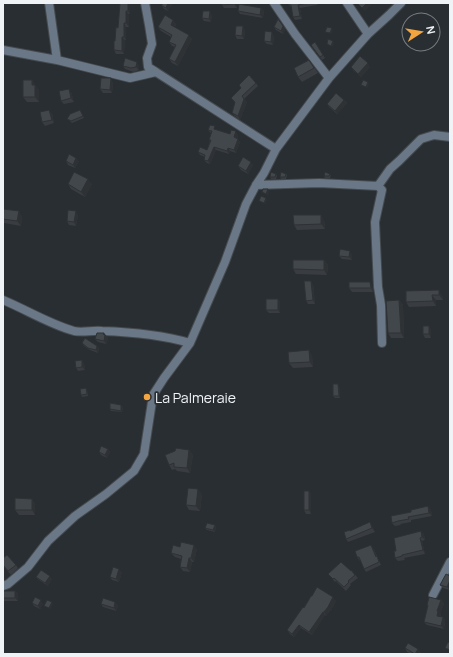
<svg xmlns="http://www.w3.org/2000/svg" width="453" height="657" viewBox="0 0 453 657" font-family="Manrope,sans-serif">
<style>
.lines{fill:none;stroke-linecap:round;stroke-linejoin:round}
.minor-casing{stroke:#454a4e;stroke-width:10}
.minor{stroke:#6a7786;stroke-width:8}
.wall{fill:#393d41}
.shaded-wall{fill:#2e3235}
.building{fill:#42474c;stroke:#2e3235}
.poi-dot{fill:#f2a540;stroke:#292e33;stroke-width:1.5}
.labels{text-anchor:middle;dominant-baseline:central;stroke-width:3.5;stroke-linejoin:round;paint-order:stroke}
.poi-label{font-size:14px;fill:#eff3f6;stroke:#292e33;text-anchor:start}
</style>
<rect width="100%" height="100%" fill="#292e33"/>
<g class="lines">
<defs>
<path id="minor" d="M49,3L57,60
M145,3L149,25L152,44L147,58L148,67L156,72
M274,3L295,34L329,78
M347,3L368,34
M3,50L57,60L130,78L156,72L276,149
M256,185L319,183L378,186L382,190L375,222L378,287L381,305L382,343
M378,186L390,169L399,161L421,139L434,135L450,137
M3,300C27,310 49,324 74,331C82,333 93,330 102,331C131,332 162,335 190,343
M3,586L8,584L28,567L48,541L75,516L106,494L134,471L144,454L153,395L164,378L190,343L225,262L246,204L256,185L264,173L276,149L329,78L368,34L389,15L401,3
M433,595L450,562"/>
</defs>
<use href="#minor" class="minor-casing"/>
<use href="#minor" class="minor"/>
</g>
<path class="wall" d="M120,3H129L130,5V14H129V27H126V40H125L124,54H116L114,50L118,28Z
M162,3H171L172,4L168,11L164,9L162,6Z
M222,3H236L237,8H224L222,5Z
M288,3H319L317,5L300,8L302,19L295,20L293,17L292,8L289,5Z
M261,8L264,11L263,18L240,14L238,11Z
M212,15L211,22L204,21L202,18Z
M173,20L176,24L175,27L192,39L178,66L172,63L169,59L175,47L172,46L169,42L171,37L161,31L158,27Z
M283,26L285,30L283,34L276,30L274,27Z
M245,30L244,39H237L235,35Z
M274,36L273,45L267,44L264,41Z
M315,42L325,58L322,60L311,45Z
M309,60L318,73L302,82L298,77Z
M139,65V70L134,72L125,69L123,66Z
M351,67H370L361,77L353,70Z
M32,80L39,90V102H27L23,97Z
M113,82L112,93H103L100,89Z
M256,83L258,86L244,99L247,102L240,120L235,116L232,113L235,103L231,98L241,88L239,85Z
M71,92L74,102L64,104L61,101Z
M344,100L347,103L337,114L329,107L327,104Z
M80,110L84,118L72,123L69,120L67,119Z
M52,113L54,123L45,126L42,122Z
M208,130H217L230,134L238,135L237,138L240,142L236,153L230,151L229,154L216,150L210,164L207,163L204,160L205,157L200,155L198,152L207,150L210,141L209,140L211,133Z
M66,161H79L75,168L68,165Z
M253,165L248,174L241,170L238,166Z
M276,174L277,176L276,179H271L270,177Z
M286,174L287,175L286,179H281L280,177Z
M331,175L330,178H325L324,176Z
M68,184H92L85,197L71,189Z
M3,209L22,216L21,226L4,223L3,222Z
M78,215L76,226L69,225L67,221Z
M324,220L325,229L297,230L294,225Z
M352,254V260L342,259L339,256Z
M324,260L328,265L327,275L296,274L293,269Z
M313,284L315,304H308L306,301Z
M372,285L373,292H352L349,288Z
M406,291L442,295L443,300H436V306L409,307L406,302Z
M278,299L280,302V313H269L266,310Z
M399,300L403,305L404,338H391L388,333Z
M429,326L431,330V338H425L423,334Z
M104,333L108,338L106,344L98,342L95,339Z
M82,343L99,348L98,353L90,350L84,346Z
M312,355L313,367L293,368L289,363Z
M84,363L85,370L78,371L76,368Z
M339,385L340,398H335L333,396Z
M87,390L88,396L82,397L81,395Z
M123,407L122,412L111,411L110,409Z
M108,449L110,452L107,458L101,455L99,452Z
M189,450L193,455L190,473L177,471L175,469L172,470L169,465Z
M309,491L311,494V514H306L304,510Z
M202,494L200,511L189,510L186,505Z
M32,499L35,504V515H19L15,510Z
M428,506L431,510L432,516L411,520V522L400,524L401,525L395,526L392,523L411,512Z
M370,522L375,532L348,542L346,539L350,531Z
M215,525L216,527L215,532L207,530L205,528Z
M424,534L425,540L422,541L425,554L404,558L405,560L398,561L395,558L396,551Z
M180,547L197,549L194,562H192L190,572L183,571L180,567L181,559L175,557L171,553Z
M374,549L377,556L381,565L366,572L364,569L360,560V561L357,557Z
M3,558L16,565L18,568L11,575L3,566Z
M351,570L358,578L350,584L351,585L346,591L336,581L335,582L328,574Z
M122,572L119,582L112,580L110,577Z
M450,576V590L443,588L440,585Z
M36,577L52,579L48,586L39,580Z
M15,591L18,594V601H4L3,598Z
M312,596L336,601L331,610L326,616L325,615L312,635L301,628L294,637L290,634L287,630Z
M441,600L444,604L440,613L441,614L440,617H443L445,621L444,629L427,625L424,622L428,607L427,605Z
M32,603L43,604L40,609L34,606Z
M101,604L118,605L116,611L103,607Z
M405,648L421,652L420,654H411L407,652Z"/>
<path class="shaded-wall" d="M128,3H129L130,5V14L128,11Z
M168,3L172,4L168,11L166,8Z
M234,3H236L237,8L234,4Z
M367,3H370L371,5L365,11L362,8Z
M298,5L300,8L302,19L300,16Z
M261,8L264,11L263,18L260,15Z
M126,11L129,14V27L126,23Z
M210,11L212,15L211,22L209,19Z
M173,20L176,24L174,29L171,25Z
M124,23L126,27V40L124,37Z
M243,26L245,30L244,39L242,36Z
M283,26L285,30L283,34L281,31Z
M332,28L333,30L331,35L330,33Z
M272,32L274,36L273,45L271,42Z
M189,35L192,39L178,66L175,62Z
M122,37L125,40L124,54L122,51Z
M333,41L334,42L333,47L331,46Z
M137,62L139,65V70L136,67Z
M368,63L370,67L361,77L358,74Z
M111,78L113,82L112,93L110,90Z
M32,80L39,90V102L35,97L32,85Z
M368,82L369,84L367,89L366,87Z
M69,89L71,92L74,102L71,98Z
M244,99L247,102L240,120L238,116Z
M344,100L347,103L337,114L335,111Z
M49,110L52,113L54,123L52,120Z
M236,131L238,135L236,141L234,137Z
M238,139L240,142L236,153L234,150Z
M214,147L216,150L210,164L208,161Z
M228,148L230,151L229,154L227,151Z
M76,158L79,161L75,168L73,165Z
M251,162L253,165L248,174L246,171Z
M88,179L92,184L85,197L81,192Z
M268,189L269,191L268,196L266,194Z
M266,198L267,200L265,205L264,203Z
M19,211L22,216L21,226L17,221Z
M76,211L78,215L76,226L74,222Z
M321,215L324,220L325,229L321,224Z
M350,251L352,254V260L349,257Z
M324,260L328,265L327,275L324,270Z
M311,281L313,284L315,304L313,300Z
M370,282L372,285L373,292L371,288Z
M439,290L442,295L443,300L439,295Z
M432,295L436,300V306L433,301Z
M278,299L280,302V313L278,310Z
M399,300L403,305L404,338L401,333Z
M429,326L431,330V338L429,334Z
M104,333L108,338L106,344L104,341Z
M97,346L99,348L98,353L96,350Z
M309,350L312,355L313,367L310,362Z
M82,360L84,363L85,370L82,367Z
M338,384L339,385L340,398L339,396Z
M121,405L123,407L122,412L121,411Z
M108,449L110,452L107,458L105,455Z
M189,450L193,455L190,473L187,468Z
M198,489L202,494L200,511L196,506Z
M309,491L311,494V514L309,510Z
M32,499L35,504V515L32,510Z
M428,506L431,510L432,516L429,513Z
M370,522L375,532L372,528Z
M215,525L216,527L215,532L213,530Z
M421,531L424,534L425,540L422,537Z
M420,538L422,541L425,554L423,550Z
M194,545L197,549L194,562L191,558Z
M371,545L374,549L378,560L376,557Z
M189,558L192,562L190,572L187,568Z
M119,569L122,572L119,582L116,579Z
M50,576L52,579L48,586L45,583Z
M450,580V590L447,587Z
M15,591L18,594V601L15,598Z
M333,597L336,601L331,610L326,616L324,612Z
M41,600L43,604L40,609L38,606Z
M441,600L444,604L440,613L441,614L439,620L437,616V611Z
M52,602L53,604L50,610L49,608Z
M115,602L118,605L116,611L114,608Z
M323,612L325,615L312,635L309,632Z
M443,617L445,621L444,629L441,626Z
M299,625L301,628L294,637L292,634Z
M418,649L421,652L420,654H415Z"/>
<path class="building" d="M120,3H128V11H126V23H124V37H122V51L114,50V41H115L116,27L118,28Z
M162,3H168L166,8L162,6Z
M222,3H234V4L222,5Z
M288,3H307L298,5L300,16L293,17L291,5H289Z
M357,3H367L362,8Z
M239,4L261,8L260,15L238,11Z
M203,11H210L209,19L202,18Z
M165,15L173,20L171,25L189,35L175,62L169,59L176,45L169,42L172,35L158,27Z
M278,19L283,26L281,31L274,27Z
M236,26H243L242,36L235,35Z
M327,27L332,28L330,33L325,32Z
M265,31L272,32L271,42L264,41Z
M328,39L333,41L331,46L327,44Z
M315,42L323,55L320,57L311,45Z
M360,56L368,63L358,74L351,67Z
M125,58L137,62L136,67L131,68L123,66Z
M309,60L314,68L298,77L294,68Z
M249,75L256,83L242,96L244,99L238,116L232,113L235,102L231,98L241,88L239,85Z
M101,78H111L110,90L100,89Z
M23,80H32V85H35V97H23Z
M363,80L368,82L366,87L361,85Z
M69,89L71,98L61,101L59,91Z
M336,93L344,100L335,111L327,104Z
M49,110L52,120L42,122L40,112Z
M80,110L83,116L71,121L67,119L70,114Z
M210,125L215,126L214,129L230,134L231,130L236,131L234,137L238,139L234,150L228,148L227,151L214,147L208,161L204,160L205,155L198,152L200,147L207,150L211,140H209L212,131L208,130Z
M69,154L76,158L73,165L66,161Z
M243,157L251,162L246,171L238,166Z
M74,172L88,179L81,192L68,184Z
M271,172L276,174L275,177H270Z
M281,172L286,174L285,177H280Z
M325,172L330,174L329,176H324Z
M263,189H268L266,194L262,192Z
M261,196L266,198L264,203L259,201Z
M3,209L19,211L17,221L3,219Z
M68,210L76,211L74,222L67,221Z
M293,215H321V224L294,225Z
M340,249L350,251L349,257L339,256Z
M293,260H324V270L293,269Z
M304,281H311L313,300L306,301Z
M349,282H370L371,288H349Z
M439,290V295H432L433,301L406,302V291Z
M266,299H278V310H266Z
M399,300L401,333H388L386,301Z
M423,326H429V334H423Z
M97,333H104L103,334L105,335L104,341L95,339Z
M85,338L97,346L96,350L88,348L82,343Z
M309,350L310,362L289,363L288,352Z
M82,360V367L76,368L75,361Z
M333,384H338L339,396H333Z
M86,388L87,394L81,395L80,389Z
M110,403L121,405V411L110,409Z
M101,446L108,449L105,455L99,452Z
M176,448L189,450L187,468L174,467V463L169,465L165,455L175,451Z
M188,488L198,489L196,506L186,505Z
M304,491H309V510H304Z
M15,498L32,499V510H15Z
M428,506L429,513L408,517L409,519L398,521L392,523L391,516L411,512V510Z
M370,522L372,528L346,539L344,532L350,530V531L363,525Z
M207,523L215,525L213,530L205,528Z
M421,531L422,537L420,538L423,550L402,555V556L395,558L394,551H396L394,538Z
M181,542L194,545L191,558H189L187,568L180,567L182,556L171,553L173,545L180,547Z
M371,545L376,557L377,556L379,562L364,569L359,557H357L355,551Z
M7,555L16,565L8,571L3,565V558Z
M341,562L351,571V570L355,575L348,581L349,582L344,587L334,578L333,579L328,574Z
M113,567L119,569L116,579L110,577Z
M41,570L50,576L45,583L36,577Z
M446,574L450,576V580L447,587L440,585Z
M317,587L333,597L328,607L324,612H323L309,632L299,625L292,634L287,630L303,607L304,608L311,596H312Z
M3,591H15V598H3Z
M35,597L41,600L38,606L32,603Z
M429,597L441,600L437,611H438L437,616L443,617L441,626L424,622L428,605H427Z
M103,598L115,602L114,608L101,604Z
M47,600L52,602L49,608L44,606Z
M448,642L450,643V650L445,648Z
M408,643L418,649L415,654L405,648Z"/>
<circle class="poi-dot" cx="147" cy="397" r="4"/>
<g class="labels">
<g class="poi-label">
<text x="155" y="397">La Palmeraie</text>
</g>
</g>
<rect width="453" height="657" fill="none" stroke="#eff3f6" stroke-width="8"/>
<g transform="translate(421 32) rotate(78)"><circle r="19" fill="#292e33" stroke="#787d81"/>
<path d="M0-3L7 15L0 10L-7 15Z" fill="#f2a540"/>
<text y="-6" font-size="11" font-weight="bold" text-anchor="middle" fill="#eff3f6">N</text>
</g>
</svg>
